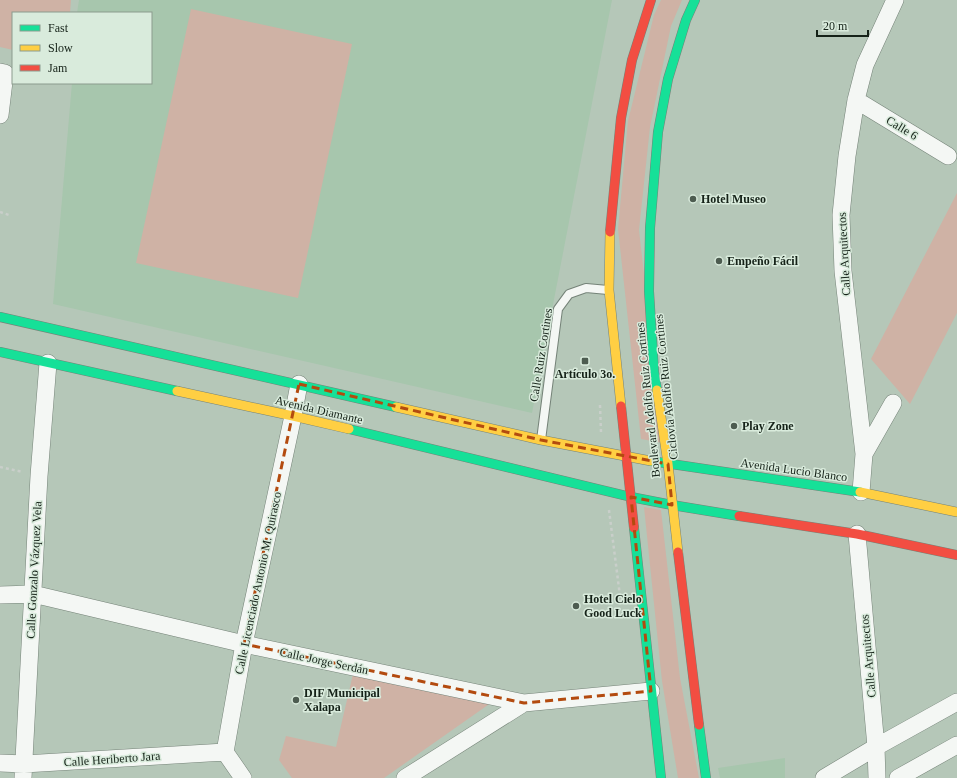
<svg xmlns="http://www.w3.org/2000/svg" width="957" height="778" viewBox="0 0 957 778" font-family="Georgia,serif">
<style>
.built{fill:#a7c6ad}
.green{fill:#cfb2a5}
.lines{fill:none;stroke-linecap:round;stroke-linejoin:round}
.lane-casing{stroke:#758378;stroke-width:10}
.street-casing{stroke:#758378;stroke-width:18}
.fast-casing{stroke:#758378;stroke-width:10}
.slow-casing{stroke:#758378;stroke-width:10}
.jam-casing{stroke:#758378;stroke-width:10}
.path{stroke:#c9cfca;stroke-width:2.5;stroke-dasharray:3 3;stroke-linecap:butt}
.lane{stroke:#f4f7f4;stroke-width:8}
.street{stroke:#f4f7f4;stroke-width:17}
.fast{stroke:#16e098;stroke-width:9}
.slow{stroke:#ffcf43;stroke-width:9}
.jam{stroke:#f24e42;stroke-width:9}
.marked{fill:none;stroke:#b34b0f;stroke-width:3;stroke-dasharray:8 5;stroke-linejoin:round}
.poi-dot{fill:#4d5c50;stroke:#d9ebdc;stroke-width:1.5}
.labels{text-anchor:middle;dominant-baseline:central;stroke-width:3;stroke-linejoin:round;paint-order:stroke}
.street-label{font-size:12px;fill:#152218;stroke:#d9ebdc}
.poi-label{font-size:12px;font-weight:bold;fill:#152218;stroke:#d9ebdc;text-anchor:start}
</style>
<rect width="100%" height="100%" fill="#b5c7b8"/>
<path class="built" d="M79,0H612L532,413L53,304L72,83H151V13H77Z
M785,758V778H720L718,768Z"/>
<path class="green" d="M0,0H71L70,13H13V50L0,47Z
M661,0H682L671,26L650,127L639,230L663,443L641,439L618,229L628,121L654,15Z
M191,9L352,44L298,298L136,263Z
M957,193V313L910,404L871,359Z
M644,507L661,510L680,678L699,778H678L662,681Z
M353,674L495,700L384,778H292L279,760L286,736L336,747Z"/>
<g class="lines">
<defs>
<path id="lane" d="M541,440L558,309L569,294L586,288L608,290"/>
<path id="street" d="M0,72L5,73L0,115
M856,100L948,156
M864,454L893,403
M861,492L864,454L843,271L841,215L847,156L856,100L865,65L895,0
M857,534L876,747L877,778
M0,595L33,594L244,644L524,703L651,691
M0,763L24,764L225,752
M23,778L39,476L48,363
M243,778L225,752L244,644L293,416L299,384
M405,778L524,703
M824,778L876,747L957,702
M898,778L957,745"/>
<path id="fast" d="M0,317L396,407
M0,352L177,391
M657,390L654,372L649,291L650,228L658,132L668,79L686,20L695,0
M349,429L631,497L672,505L739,516
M651,461L860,492
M634,528L661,778
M699,725L706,778"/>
<path id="slow" d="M610,232L609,290L621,406
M657,390L668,464L678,552
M177,391L293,416L349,429
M396,407L541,440L651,461
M860,492L957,512"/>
<path id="jam" d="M610,232L621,118L632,60L651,0
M621,406L634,528
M739,516L857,534L957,555
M678,552L699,725"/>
</defs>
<use href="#lane" class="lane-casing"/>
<use href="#street" class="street-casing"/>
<use href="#fast" class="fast-casing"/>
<use href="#slow" class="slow-casing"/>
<use href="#jam" class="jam-casing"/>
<path class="path" d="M0,212L9,215
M600,405L601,432
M0,467L23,472
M609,510L621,604"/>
<use href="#lane" class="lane"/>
<use href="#street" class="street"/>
<use href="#fast" class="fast"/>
<use href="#slow" class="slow"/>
<use href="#jam" class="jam"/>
</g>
<path class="marked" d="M299,384L541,440L668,464L672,505L631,497L651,691L524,703L244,644Z"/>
<g class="poi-dot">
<circle cx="693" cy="199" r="4"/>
<circle cx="719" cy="261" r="4"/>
<rect x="581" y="357" width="8" height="8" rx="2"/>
<circle cx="734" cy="426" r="4"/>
<circle cx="576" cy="606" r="4"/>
<circle cx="296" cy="700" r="4"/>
</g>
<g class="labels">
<g class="street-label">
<text transform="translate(902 128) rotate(31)">Calle 6</text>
<text transform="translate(844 254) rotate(-93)">Calle Arquitectos</text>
<text transform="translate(541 355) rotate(-81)">Calle Ruiz Cortines</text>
<text transform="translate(666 387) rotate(-96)">Ciclovía Adolfo Ruiz Cortines</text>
<text transform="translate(648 400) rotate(-96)">Boulevard Adolfo Ruiz Cortines</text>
<text transform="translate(319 410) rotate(13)">Avenida Diamante</text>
<text transform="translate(794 470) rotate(8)">Avenida Lucio Blanco</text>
<text transform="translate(34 570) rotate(-87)">Calle Gonzalo Vázquez Vela</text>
<text transform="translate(258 583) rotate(-78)">Calle Licenciado Antonio M. Quirasco</text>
<text transform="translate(868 656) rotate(-95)">Calle Arquitectos</text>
<text transform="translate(324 661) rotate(12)">Calle Jorge Serdán</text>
<text transform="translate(112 759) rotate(-4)">Calle Heriberto Jara</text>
</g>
<g class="poi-label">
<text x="701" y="199">Hotel Museo</text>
<text x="727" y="261">Empeño Fácil</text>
<text x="585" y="374" text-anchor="middle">Artículo 3o.</text>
<text x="742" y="426">Play Zone</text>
<text x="584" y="599">Hotel Cielo<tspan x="584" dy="14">Good Luck</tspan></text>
<text x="304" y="693">DIF Municipal<tspan x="304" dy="14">Xalapa</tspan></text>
</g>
</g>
<rect x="12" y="12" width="140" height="72" fill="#d9ebdc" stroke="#8b9b8e"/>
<rect x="20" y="25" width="20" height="6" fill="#16e098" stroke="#8b9b8e"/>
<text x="48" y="32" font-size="12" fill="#152218">Fast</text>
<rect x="20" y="45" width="20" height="6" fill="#ffcf43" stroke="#8b9b8e"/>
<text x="48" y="52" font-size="12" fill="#152218">Slow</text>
<rect x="20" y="65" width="20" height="6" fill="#f24e42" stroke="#8b9b8e"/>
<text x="48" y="72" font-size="12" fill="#152218">Jam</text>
<path d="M817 30v6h51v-6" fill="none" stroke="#152218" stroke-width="2"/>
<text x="823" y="30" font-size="12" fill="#152218" stroke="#d9ebdc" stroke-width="3" paint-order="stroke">20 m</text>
</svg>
